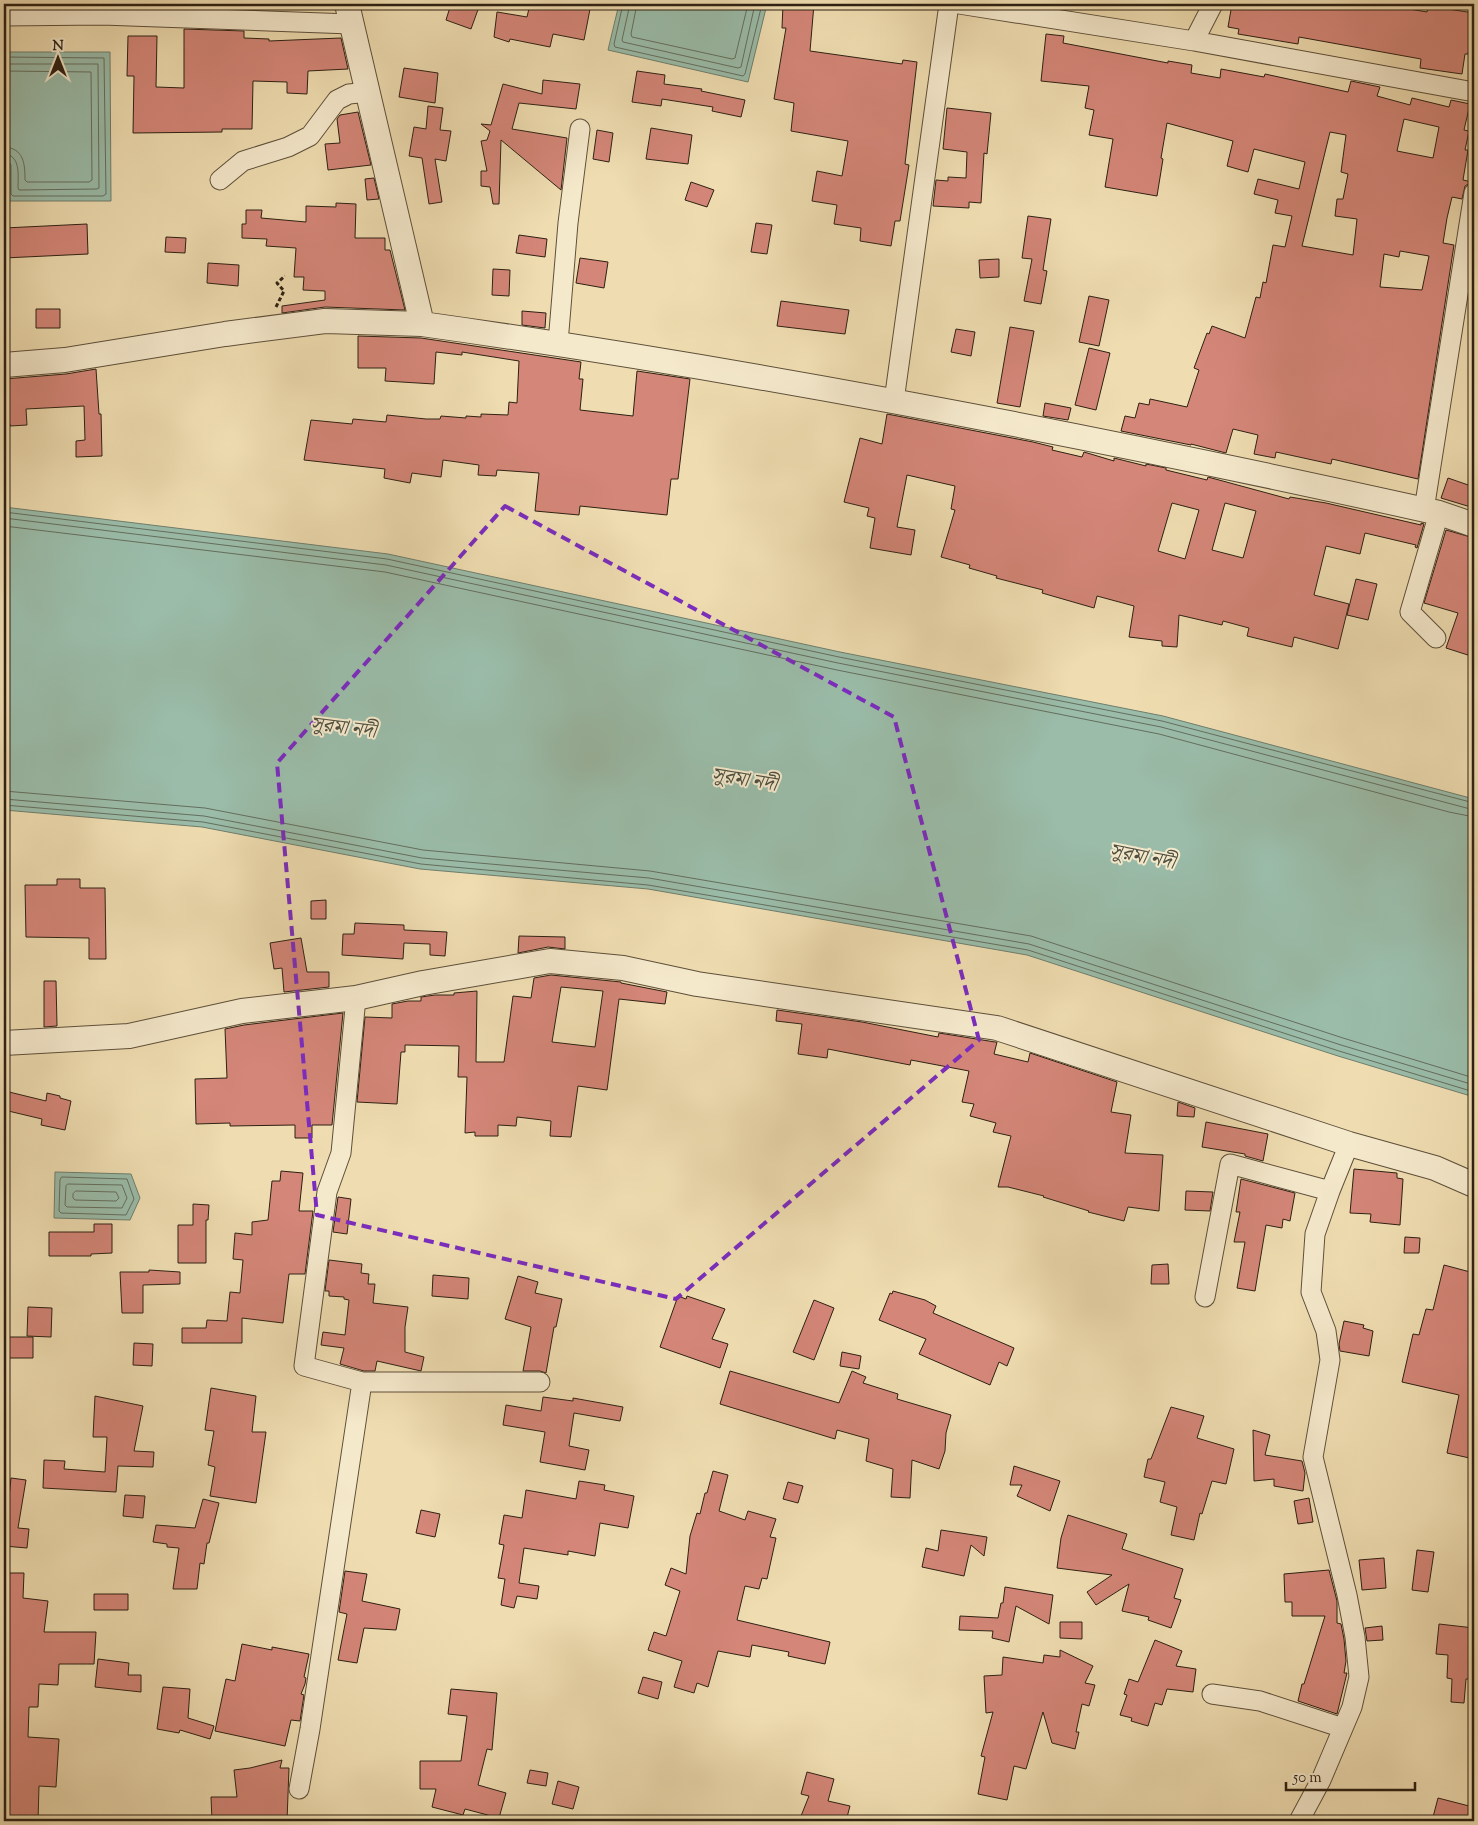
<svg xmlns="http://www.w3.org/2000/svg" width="1478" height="1825" viewBox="0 0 1478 1825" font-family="'Sorts Mill Goudy','Noto Serif Bengali',serif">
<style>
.water{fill:#9abca9;stroke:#6e7e6d}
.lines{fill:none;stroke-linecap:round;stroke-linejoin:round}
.shore{stroke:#646e5e;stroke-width:1}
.building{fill:#d48678;stroke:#2d2013;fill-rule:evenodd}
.minor-casing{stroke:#5e4f3a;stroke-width:21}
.tertiary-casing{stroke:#5e4f3a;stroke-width:26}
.path{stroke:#2d2013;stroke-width:3;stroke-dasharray:4 2.5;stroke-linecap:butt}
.minor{stroke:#f5e9cc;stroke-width:19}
.tertiary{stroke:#f5e9cc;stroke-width:24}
.marked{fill:none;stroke:#7b2cbf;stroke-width:4;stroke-dasharray:10 6;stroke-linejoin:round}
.labels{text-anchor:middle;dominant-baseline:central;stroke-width:4;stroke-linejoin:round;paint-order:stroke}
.water-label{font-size:20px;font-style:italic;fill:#4e4f40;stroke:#f5e9cc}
</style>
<rect width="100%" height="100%" fill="#efddb1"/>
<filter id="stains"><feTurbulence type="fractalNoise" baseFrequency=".004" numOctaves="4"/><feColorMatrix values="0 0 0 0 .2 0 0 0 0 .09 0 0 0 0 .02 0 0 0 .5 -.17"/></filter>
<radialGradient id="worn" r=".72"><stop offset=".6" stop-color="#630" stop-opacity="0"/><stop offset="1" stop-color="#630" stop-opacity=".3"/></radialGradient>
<path class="water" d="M619,4H767L748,82L608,50Z
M5,52H110L111,201H6Z
M4,507L388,554L840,652L1163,716L1474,799V1097L1338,1056L1027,955L648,889L420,869L202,827L4,810Z
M55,1172L131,1174L140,1198L130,1220L54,1218Z"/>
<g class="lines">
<path class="shore" d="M623,4L614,44L615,47L743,76L745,74L762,4
M630,4L622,40L623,42L738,68L741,67L755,4
M637,4L631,34L632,37L732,59L735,58L748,4
M4,57L104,58L106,194L103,196H13L11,194V165L8,161H4
M4,64H98L99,188L97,189L19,190L18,188C18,175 21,155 4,154
M4,71L91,72L92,180L89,182H27L25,180C25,164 24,148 4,147
M4,512L387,559L839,657L1162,721L1474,803
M4,518L386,565L838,663L1161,727L1474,810
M4,526L385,572L837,670L1159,734L1449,812L1474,817
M4,791L205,808L423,850L650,871L1031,936L1343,1038L1474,1078
M4,799L204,816L422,858L649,878L1029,944L1341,1045L1474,1085
M4,805L203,822L421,864L648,885L1028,950L1339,1051L1474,1092
M62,1177L127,1179L134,1199L126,1215L61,1213L59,1211L60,1180Z
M68,1184L122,1185L127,1198L122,1208L67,1207L65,1205L66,1186Z
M76,1191L116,1192L119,1198L116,1201L75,1200L73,1198V1194Z"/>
</g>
<path class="building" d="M451,4H480L471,29L446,20Z
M530,4H591L584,40L553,34L550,47L510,39L509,42L494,37L497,12L527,17Z
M783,4H814L810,51L902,64L903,60L917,62L905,164L909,165L900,221H895L891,246L860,241L861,228L834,224L837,205L812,201L817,171L842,176L848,141L791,131L794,103L774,99L786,28H782Z
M1232,4H1380L1427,12L1428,6L1474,13L1468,54H1465L1462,74L1420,68L1421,59L1299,37L1298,44L1238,34L1239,29L1228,27Z
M184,29L244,31V38L269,39V41L341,38L348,69L308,71L307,94L287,93V82L253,81L252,129H222V132L133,133L134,76H127L128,36H157L156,87L184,88Z
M1046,34L1064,36L1063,43L1168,63V61L1192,65L1191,73L1220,78L1221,69L1264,77L1265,74L1348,92L1351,81L1380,87L1377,96L1410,105L1412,98L1449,107L1451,100L1470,104L1464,130L1469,131L1465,150H1468L1463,180L1472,182L1465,186L1462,199L1452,197L1447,218L1443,243L1454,245L1418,479L1332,459L1331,464L1276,452L1275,458L1254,454L1258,435L1233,429L1226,453L1191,444V445L1121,431L1125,416L1135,418L1139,403L1149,405L1150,399L1187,407L1199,370L1194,368L1207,333L1209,334L1212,326L1245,338L1256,297L1260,298L1263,282L1266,283L1273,245L1285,247L1292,216L1275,213L1278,200L1254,194L1258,179L1299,189L1305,162L1254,149L1248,172L1227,166L1233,141L1167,123L1161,158L1163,159L1157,196L1105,187L1113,139L1089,135L1094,110L1085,108L1089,86L1041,81ZM1404,119L1439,127L1433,158L1397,151ZM1330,132L1346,135L1341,172L1348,174L1343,199H1337L1335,216L1357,219L1353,255L1302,246ZM1400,251L1429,256L1422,290L1380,287L1384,254L1399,257Z
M404,68L438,73L435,103L399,97Z
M637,71L665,75L664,84L702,89L701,91L745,100L741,117L712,111L713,107L662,99L661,106L632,102Z
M543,80L580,84L576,109L519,103L512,129L567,138L561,190L501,140L499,204H493L490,187L481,186V171H487L481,141L487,140L490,131L481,124L491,125L503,84L542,94Z
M428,106L443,108L440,130L451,131L446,161L435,159L442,202L429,204L422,158L409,156L414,127L426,129Z
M947,108L991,113L987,154L984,153L981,203L969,202V208L933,206L936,180L948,181V177L966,178L967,152L943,149Z
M358,112L371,165L328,170L325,144L340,143L337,119L340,115Z
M651,128L692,135L688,164L646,159Z
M597,130L613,133L609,162L593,159Z
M374,178L379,199L367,200L365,179Z
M691,182L714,190L707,207L685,200Z
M336,203L356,204L355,238H385V250H390L405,310L325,307L282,313V306L325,300V291L303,290L304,277H294L296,248L266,246L267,239L242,238V224H246V210H262L261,218L306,222V206L336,207Z
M1028,216L1051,219L1043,270L1047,271L1041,304L1024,301L1032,259L1022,258Z
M756,223L772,225L767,254L751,252Z
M87,224L88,254L4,258V228Z
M519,235L547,239L545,257L516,253Z
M166,237L186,238L185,253L165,252Z
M580,258L608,262L604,288L576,283Z
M999,259V277L980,278L979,260Z
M208,263L239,265L238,286L207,283Z
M493,269L510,270L509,296L492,295Z
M1089,296L1109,300L1099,346L1079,342Z
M781,301L849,310L845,334L777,326Z
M36,309H60V328H36Z
M522,311L546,313L545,328L522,325Z
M1010,327L1034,331L1020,407L997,403Z
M956,329L975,332L971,356L951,352Z
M358,336L421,338L581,362L579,379H583L580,410L633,416L637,371L690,379L678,479H671L667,515L580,506L579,515L535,511L539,473L497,470L496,476L478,475L479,465L443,460L441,477L412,473L410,483L384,478L385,469L304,460L311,420L352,424L353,419L386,422L387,415L426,419H440L441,416L466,418V416L481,417V414L508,415L509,402L517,403L519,361L462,352V355L436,352L434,384L385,381L386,368H358Z
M1089,348L1110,353L1096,410L1075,405Z
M96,369L99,414H101L102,456L76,457V441L85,440L84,406L26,409L27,425L10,426V424H4V379L66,374Z
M1045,403L1071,408L1068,420L1043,416Z
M887,414L1033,442L1053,447L1052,450L1082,457L1084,452L1114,461V458L1146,466V464L1166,468V470L1207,480L1208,477L1289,499L1290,497L1326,503L1421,525V523L1424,524L1417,548L1415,547L1416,545L1365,533L1360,554L1326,546L1314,595L1349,604L1338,649L1294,637L1292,647L1247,636L1249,628L1223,621L1222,625L1179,615L1177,647L1162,646V641L1129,637L1134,606L1097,596L1094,608L1042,593L1043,590L996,578L997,576L969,568L970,565L941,557L955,510L951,509L955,486L907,475L897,527L915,530L911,555L870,548L875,518L867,516L869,508L844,502L860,438L882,444ZM1172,503L1199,510L1185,559L1158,551ZM1225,503L1256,511L1243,558L1212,550Z
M1448,478L1474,487V508L1441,498Z
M1446,530L1474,538V657L1446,648L1458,613L1424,603Z
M1356,579L1377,584L1368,620L1347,615Z
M57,879H80V888H105L106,959H89V938L26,937L25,885H57Z
M326,900V919H311V901Z
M355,923L404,925V930L447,932L445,956L430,955V944L404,943L403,959L342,955L343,934H354Z
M519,936L565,937V949L548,947L518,953Z
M301,938L307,972H329V987L284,992L282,968L274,969L270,943Z
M551,975L621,982V983L667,992L665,1004L619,999L607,1090L578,1086L571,1137L550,1136L551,1121L517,1117L516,1126L498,1125V1136H475V1132L465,1133L467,1077H458L459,1046L405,1045V1052H401L397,1104L357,1102L365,1017L392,1018V1004L408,1001H421V997L435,995H454V993L477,991L476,1062H504L513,996L531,998L534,978ZM561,987L603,991L595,1047L552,1042Z
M44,981H56L57,1026L44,1027Z
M777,1010L862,1022L938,1037L939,1033L995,1042H997L994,1054L1028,1062L1030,1053L1117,1082L1111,1112L1131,1115L1125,1153L1163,1155L1159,1211L1128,1207L1124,1221L1088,1212L1089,1211L1043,1197L1044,1196L1008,1187H998L1011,1136L993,1132L996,1123L970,1116L974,1104L962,1102L969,1071L911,1060L910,1065L828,1049L827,1058L798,1054L802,1024L776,1021Z
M343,1013L332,1125H312V1138H295V1125L230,1126V1123L196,1124L195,1079L227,1078L225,1029L244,1025Z
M5,1091L46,1101L47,1093L60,1096V1098L71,1101L65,1130L41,1125L42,1119L4,1110Z
M1178,1102L1195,1108L1194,1117L1177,1116Z
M1206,1122L1268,1134L1263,1161L1245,1156V1154L1202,1147Z
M1354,1169L1397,1173V1178L1403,1179L1400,1225L1370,1222L1371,1214L1350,1213Z
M281,1171L303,1173L299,1211H313L305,1274H289L283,1323L242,1318V1343H182V1328H206L207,1320L227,1321L230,1292L240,1293L243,1260L233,1259L235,1233L252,1235V1222L268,1220L272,1181H280Z
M1241,1179L1295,1193L1290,1221L1283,1219L1282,1228L1266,1225L1255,1291L1237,1288L1245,1242H1234L1240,1212H1236Z
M1186,1191L1213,1192L1210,1211L1185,1210Z
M338,1197L351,1199L347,1234L333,1232Z
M193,1204L209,1205L208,1220H206V1263H178V1225H193Z
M94,1224H112V1253L91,1254V1256H49V1232H94Z
M1405,1237L1420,1238L1419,1253H1404Z
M329,1260L362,1264L361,1273L369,1274L368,1284H375L373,1303L408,1307L405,1327V1352L424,1357L421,1371L377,1361L375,1371H364L340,1364L344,1348L321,1345L323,1332L345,1335L349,1300L344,1299V1297L329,1296V1291H325Z
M1168,1264L1169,1284H1151L1152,1265Z
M1444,1265L1474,1273V1459L1447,1453L1459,1395L1402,1382L1413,1334L1419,1335L1426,1309L1433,1310Z
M149,1270L180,1272V1284L143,1285V1313H122L120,1272H149Z
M433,1275L469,1278L468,1299L432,1296Z
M518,1276L538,1282L535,1293L562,1299L556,1327H554L546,1373L540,1371H523L531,1327L505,1319Z
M893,1291L925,1300L936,1306L933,1313L1014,1348L1007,1366L999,1362L990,1385L919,1354L926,1339L879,1320L890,1293L892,1294Z
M678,1296L686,1299L687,1296L725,1309L712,1339L728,1344L720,1368L660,1347Z
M814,1300L834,1308L814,1360L793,1352Z
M28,1307L52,1308L51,1337L27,1336Z
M1344,1321L1364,1325L1363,1328L1373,1331L1369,1356L1340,1351L1339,1344Z
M4,1337H33V1358H4Z
M134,1343L153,1344L152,1366L133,1365Z
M842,1352L861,1356L859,1369L840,1366Z
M730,1371L839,1403L852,1371L866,1377L863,1383L898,1394L897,1399L951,1415L946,1433L945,1451L939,1469L912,1460L910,1498L891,1497L893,1469L866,1461L869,1439L837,1430L835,1439L720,1404Z
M211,1388L256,1396L252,1432H266L256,1503L210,1496L215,1467L208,1465L214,1431L205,1430Z
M95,1396L143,1406L134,1451L154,1452L153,1467L118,1466L116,1492L43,1488L44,1460L65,1461L64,1469L105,1472L107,1437H93Z
M543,1397L573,1401V1398L623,1407L620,1421L574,1413L569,1446L589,1450L585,1470L540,1462L545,1432L503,1425L506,1405L541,1411Z
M1171,1407L1204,1416L1197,1438L1234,1449L1226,1484L1212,1481L1202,1514L1200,1513L1194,1540L1171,1535L1177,1507L1160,1502L1165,1482L1144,1477L1148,1459H1151Z
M1253,1430L1270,1435L1265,1455L1302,1461L1305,1473L1303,1491L1274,1486V1479L1254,1481Z
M1014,1466L1060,1481L1050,1511L1017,1496L1022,1485H1010Z
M713,1471L728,1475L719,1511L745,1520L748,1511L776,1519L770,1537L776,1538L767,1579L762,1578L759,1589L745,1586L737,1620L830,1642L825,1664L788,1656L789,1652L752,1645L750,1657L718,1651L708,1687L697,1683L694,1693L674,1687L682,1661L648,1650L654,1632L666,1636L680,1591L665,1585L671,1568L686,1574L690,1536L697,1513L700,1514L705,1493H707Z
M11,1478L26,1480L18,1528L29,1529L27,1548L4,1546V1497L9,1498Z
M579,1481L605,1485L604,1490L634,1496L628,1528L600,1523L595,1556L568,1551V1555L524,1548L519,1583L539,1586L537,1599L517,1596L514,1608L501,1605L505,1579L498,1578L504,1545L499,1544L504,1515L522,1518L526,1490L576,1499Z
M788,1482L803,1486L798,1503L783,1499Z
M125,1495L145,1496L143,1518L123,1516Z
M1309,1498L1313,1522L1298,1524L1294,1501Z
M203,1499L219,1503L209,1543H207L204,1564L200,1563L197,1589H173L179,1548L167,1547V1544L153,1542L156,1525L195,1528Z
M421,1510L440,1514L435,1537L416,1533Z
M1068,1515L1127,1534L1122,1549L1183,1569L1174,1598L1181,1600L1171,1628L1148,1620L1149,1617L1122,1611L1129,1584L1096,1605L1087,1592L1112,1575L1057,1568L1061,1538Z
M941,1530L987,1537L984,1556L971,1545L964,1576L922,1567L926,1548L938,1551Z
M1417,1550L1434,1552L1428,1592L1412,1590Z
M1384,1558L1386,1588L1362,1590L1359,1560Z
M1329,1570L1337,1601V1623L1341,1624L1344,1639L1346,1661L1344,1673H1347L1337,1714L1298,1701L1302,1684H1304L1325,1616H1292V1602H1285L1284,1574Z
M345,1571L367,1574L362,1601L400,1609L396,1630L364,1628L357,1663L338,1660L347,1614L339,1612Z
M4,1573H24L23,1598L48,1601L44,1632H96L94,1664H59L58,1685L39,1684L38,1707H29L28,1737L59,1739L56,1787L39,1786L38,1821L4,1820V1746H7L9,1706H4Z
M1005,1587L1053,1595L1049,1624L1016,1606L1009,1642L992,1638L993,1631L959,1630L960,1616L998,1618L1001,1603H1003Z
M94,1594H128V1610H94Z
M1060,1622H1082V1639L1060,1638Z
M1439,1624L1474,1628V1658L1470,1657L1469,1679H1466L1464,1703L1451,1702L1452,1679L1447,1678L1448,1655L1436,1654Z
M1382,1626L1383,1640L1367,1641L1365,1628Z
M1155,1640L1182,1651L1176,1666L1196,1669L1193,1692L1167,1689L1162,1705L1155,1703L1148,1726L1131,1721L1132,1718L1120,1715L1127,1695L1124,1694L1129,1679L1138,1682Z
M242,1644L272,1650V1647L309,1654L304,1677L306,1678L305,1684L301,1694L304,1695L300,1721L291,1720L285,1746L215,1731L226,1679L235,1681Z
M1060,1650L1093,1666L1085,1683L1095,1685L1089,1706L1082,1704L1076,1732H1079L1075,1749L1052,1743L1043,1712L1026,1769L1014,1766L1007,1800L978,1794L985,1757L981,1756L993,1712L986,1713L984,1676L1002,1675L1003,1657L1043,1663L1044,1655L1060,1657Z
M98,1659L129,1663L128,1675H141V1692L95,1687Z
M643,1677L662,1682L658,1699L638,1693Z
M163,1687L190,1689L188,1718L214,1726L210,1739L180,1730L179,1733L157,1729Z
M451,1689L497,1693L492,1750L487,1749L478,1785L506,1793L499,1818L465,1809L463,1815L432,1807L436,1789H420V1761H461L467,1716L448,1714Z
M282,1760L280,1768H289L287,1821H212L211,1797H237L234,1770L250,1768Z
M530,1770L548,1773L546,1786L527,1783Z
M807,1772L834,1779L828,1801L850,1806L846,1821H799L809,1796L801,1794Z
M558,1781L579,1787L573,1809L552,1804Z
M1438,1798L1473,1807L1469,1821H1432Z"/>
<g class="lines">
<defs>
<path id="minor" d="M959,4L1194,41L1474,92
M4,16L102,15L351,24
M1194,41L1213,4
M220,180L243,161L288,147L310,136L337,100L349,94L369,92
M558,343L568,223L580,129
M894,401L949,4
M1424,510L1474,193
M1436,638L1410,612L1439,513
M356,998L341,1153L327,1192L304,1366L362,1382H540
M1205,1297L1230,1164L1330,1191
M1212,1694L1260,1701L1343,1728
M299,1789L310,1729L362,1382
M1299,1821L1321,1780L1352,1707L1359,1677L1355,1637L1347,1595L1313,1457L1330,1360L1326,1331L1311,1292L1315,1234L1330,1191L1349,1144"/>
<path id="tertiary" d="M347,4L422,324C764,372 1103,438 1439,513L1474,525
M4,365L65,360L225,334L325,321L422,324
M4,1043L129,1036L242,1011L356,998L423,983L550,961L623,968L697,984L997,1028L1349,1144L1435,1168L1474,1185"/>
</defs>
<use href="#minor" class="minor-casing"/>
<use href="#tertiary" class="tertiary-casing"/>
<path class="path" d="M276,307L284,291L277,283L285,276"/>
<use href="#minor" class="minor"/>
<use href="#tertiary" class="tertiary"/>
</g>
<path class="marked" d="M505,506L894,717L979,1040L676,1299L317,1215L277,763Z"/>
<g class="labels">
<g class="water-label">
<text transform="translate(343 729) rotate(7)">সুরমা নদী</text>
<text transform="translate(744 781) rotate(9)">সুরমা নদী</text>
<text transform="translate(1142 858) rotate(11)">সুরমা নদী</text>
</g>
</g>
<rect width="1478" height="1825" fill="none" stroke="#efddb1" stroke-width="20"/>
<rect x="5" y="5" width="1468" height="1815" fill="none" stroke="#2d2013" stroke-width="2.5"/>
<rect x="10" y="10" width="1458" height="1805" fill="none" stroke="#2d2013"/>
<g transform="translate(58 58)" stroke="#f5e9cc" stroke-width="4" paint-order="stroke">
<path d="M0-4L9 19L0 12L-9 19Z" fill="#2d2013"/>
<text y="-8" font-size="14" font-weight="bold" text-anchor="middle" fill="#2d2013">N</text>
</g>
<path d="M1286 1782v8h129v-8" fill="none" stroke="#2d2013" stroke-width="2.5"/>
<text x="1293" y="1782" font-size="15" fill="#2d2013" stroke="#f5e9cc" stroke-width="4" paint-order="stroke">50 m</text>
<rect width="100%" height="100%" filter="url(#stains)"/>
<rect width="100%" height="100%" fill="url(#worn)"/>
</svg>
